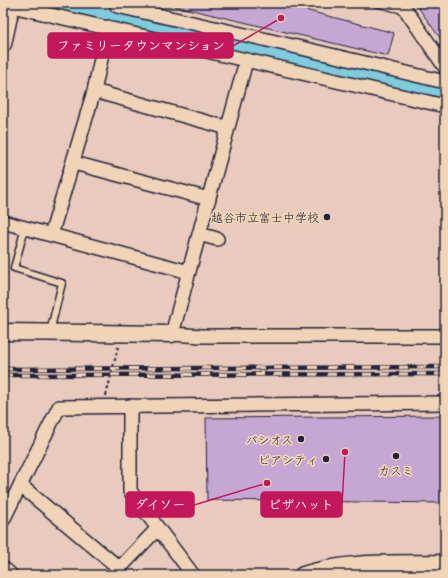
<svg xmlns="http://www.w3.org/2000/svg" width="448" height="578" viewBox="0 0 448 578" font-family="Mali,'Klee One',sans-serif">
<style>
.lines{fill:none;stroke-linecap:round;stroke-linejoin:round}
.river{stroke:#7eccdd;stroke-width:21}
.building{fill:#c6a7d3;stroke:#22223b}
.service-casing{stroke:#22223b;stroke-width:9}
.minor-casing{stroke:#22223b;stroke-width:16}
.tertiary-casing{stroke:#22223b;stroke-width:19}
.path{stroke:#22223b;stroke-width:2;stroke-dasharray:3 3;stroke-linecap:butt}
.service{stroke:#f0d4b7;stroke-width:6}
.minor{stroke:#f0d4b7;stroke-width:13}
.tertiary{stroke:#f0d4b7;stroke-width:16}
.rail-casing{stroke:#22223b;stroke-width:4.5}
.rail{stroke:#f0d4b7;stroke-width:3;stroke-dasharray:9;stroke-linecap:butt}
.poi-dot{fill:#22223b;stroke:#f0d4b7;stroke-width:1.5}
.labels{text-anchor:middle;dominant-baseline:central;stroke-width:3.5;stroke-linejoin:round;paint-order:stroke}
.poi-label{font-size:12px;fill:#22223b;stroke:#f0d4b7;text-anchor:end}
.leader{fill:none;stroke:#c2185b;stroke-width:1.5}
.callout-dot{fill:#c2185b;stroke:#f0d4b7;stroke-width:1.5}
.callout{fill:#c2185b;stroke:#c2185b;stroke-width:1.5}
.callout-label{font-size:13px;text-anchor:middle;font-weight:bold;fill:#fff}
</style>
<rect width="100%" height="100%" fill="#e8cbbd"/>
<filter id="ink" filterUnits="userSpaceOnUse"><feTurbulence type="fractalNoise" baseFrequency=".025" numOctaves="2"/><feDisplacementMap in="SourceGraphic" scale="8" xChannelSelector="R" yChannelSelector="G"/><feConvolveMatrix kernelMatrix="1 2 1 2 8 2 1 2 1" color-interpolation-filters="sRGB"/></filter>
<g filter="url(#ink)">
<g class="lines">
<path class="river" d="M32,3L275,57L445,98"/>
</g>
<path class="building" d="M162,3H278L394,33L388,56Z
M415,3H444L445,45Z
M445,416V503L207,500L206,418Z"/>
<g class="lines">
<defs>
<path id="service" d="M375,3L403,10
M25,228L14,268L62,283L50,332"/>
<path id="minor" d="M118,3L117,6L259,38L445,82
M401,3L445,67
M12,6L445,106
M246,61L172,334L202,336H445
M94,91L228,128
M74,163L209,199
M3,222L189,272
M199,234L217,239
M51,235L94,91L108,27
M130,406V491L193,575
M20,485L119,568
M3,520L59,407L445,403
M114,574L158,528"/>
<path id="tertiary" d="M3,44L12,3
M3,332L172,334
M3,570L9,575
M303,575C349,560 398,564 445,563"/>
</defs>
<use href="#service" class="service-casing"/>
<use href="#minor" class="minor-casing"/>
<use href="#tertiary" class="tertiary-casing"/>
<path class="path" d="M106,396L118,347"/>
<use href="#service" class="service"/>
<use href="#minor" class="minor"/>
<use href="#tertiary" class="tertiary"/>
<defs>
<path id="rail" d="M3,369L445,367
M3,375L445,374"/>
</defs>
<use href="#rail" class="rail-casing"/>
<use href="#rail" class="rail"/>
</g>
</g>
<g class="poi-dot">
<circle cx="327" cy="217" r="4"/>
<circle cx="301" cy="439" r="4"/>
<circle cx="396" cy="456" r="4"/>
<circle cx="326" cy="459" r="4"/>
</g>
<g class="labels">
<g class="poi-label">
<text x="319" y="217">越谷市立富士中学校</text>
<text x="293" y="439">パシオス</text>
<text x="318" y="459">ピアシティ</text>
<text x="396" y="470" text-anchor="middle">カスミ</text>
</g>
</g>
<path class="leader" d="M281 18L233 46M345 452L342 505M267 483L194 505"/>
<g class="callout-dot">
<circle cx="281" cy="18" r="4"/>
<circle cx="345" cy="452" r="4"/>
<circle cx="267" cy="483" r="4"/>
</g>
<g class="callout">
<rect x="48" y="33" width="185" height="25" rx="4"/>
<rect x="261" y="492" width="81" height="25" rx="4"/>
<rect x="126" y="492" width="68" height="25" rx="4"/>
</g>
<g class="callout-label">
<text x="141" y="50">ファミリータウンマンション</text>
<text x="301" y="509">ピザハット</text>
<text x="160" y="509">ダイソー</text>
</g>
<rect width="448" height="578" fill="none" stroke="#f0d4b7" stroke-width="16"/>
<rect x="8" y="8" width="432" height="562" fill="none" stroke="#22223b" stroke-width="1.5" filter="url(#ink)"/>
</svg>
